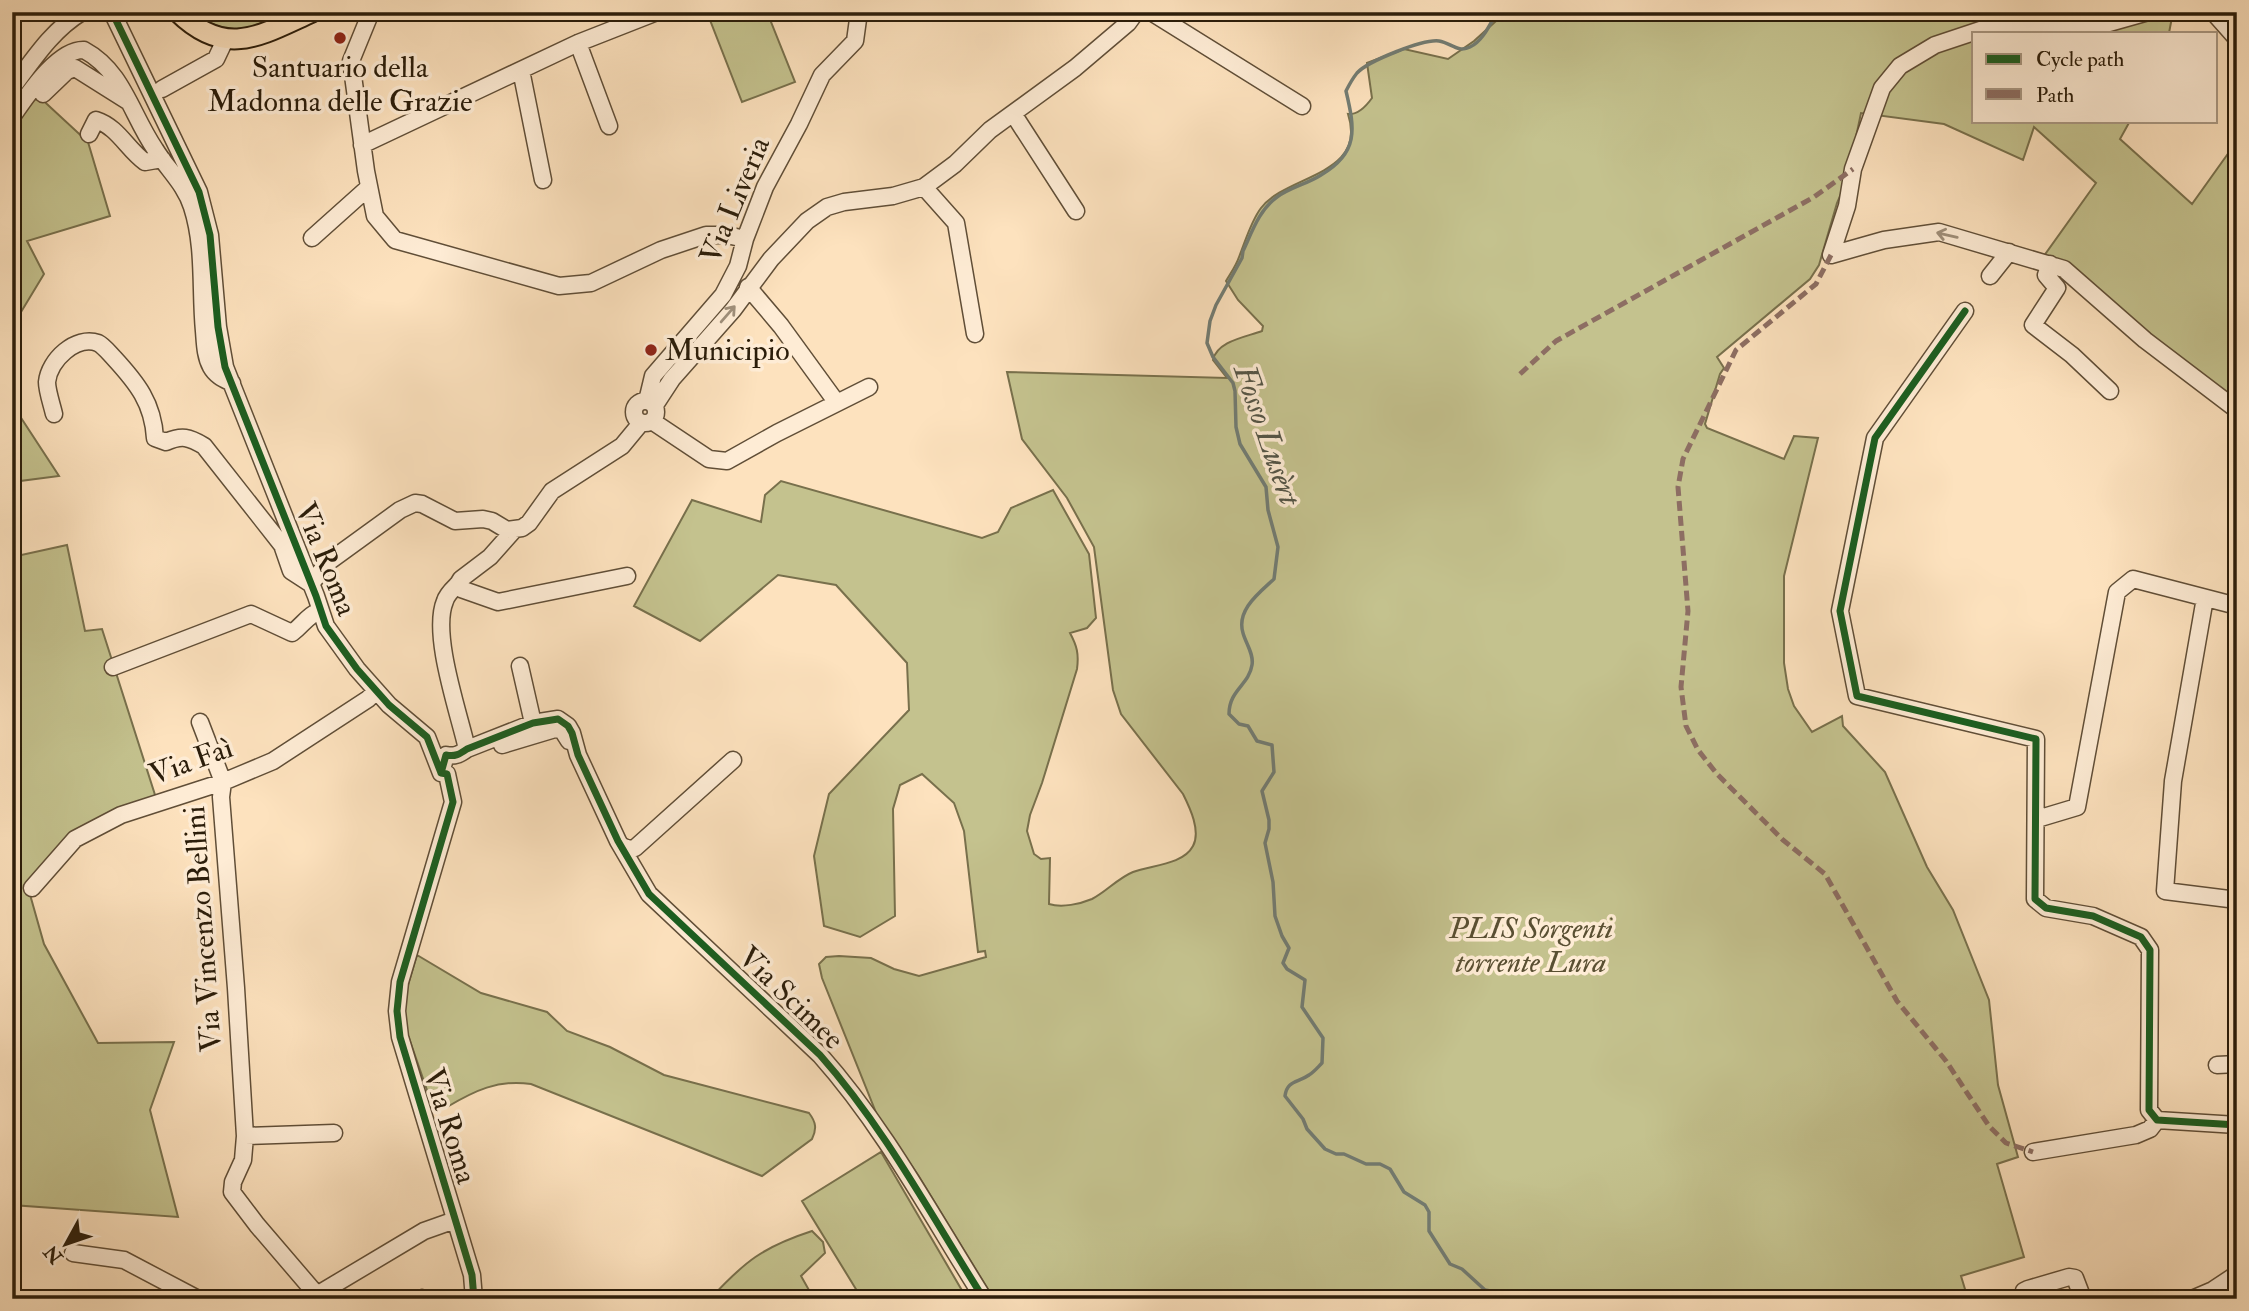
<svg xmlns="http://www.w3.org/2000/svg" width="2249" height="1311" viewBox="0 0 2249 1311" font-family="'IM FELL Double Pica',serif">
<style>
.green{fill:#c4c28e;stroke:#78704c;stroke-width:2}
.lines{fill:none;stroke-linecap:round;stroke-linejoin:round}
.stream{stroke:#727c73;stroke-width:3.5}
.minor-casing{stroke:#604e37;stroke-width:19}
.major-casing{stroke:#2b1d0a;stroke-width:23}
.minor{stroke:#feecd5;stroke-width:16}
.major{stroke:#fde2be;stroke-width:19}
.quiet{stroke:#8d6e63;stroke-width:5;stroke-dasharray:10 5;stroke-linecap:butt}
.cycleway-casing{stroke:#feecd5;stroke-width:11}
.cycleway{stroke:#1b5e20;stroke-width:7}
.oneway{stroke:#9f8f7a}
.poi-dot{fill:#8f2418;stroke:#feecd5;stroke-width:2.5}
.labels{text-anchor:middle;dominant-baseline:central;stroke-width:7;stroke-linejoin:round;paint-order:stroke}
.poi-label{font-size:30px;fill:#2b1d0a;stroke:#feecd5}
.street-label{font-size:30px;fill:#2b1d0a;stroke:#feecd5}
.park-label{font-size:30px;font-style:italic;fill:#594f32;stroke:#feecd5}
.water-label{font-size:32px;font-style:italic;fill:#545547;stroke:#feecd5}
</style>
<rect width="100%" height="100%" fill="#fde2be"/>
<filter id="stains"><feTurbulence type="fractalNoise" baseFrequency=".00286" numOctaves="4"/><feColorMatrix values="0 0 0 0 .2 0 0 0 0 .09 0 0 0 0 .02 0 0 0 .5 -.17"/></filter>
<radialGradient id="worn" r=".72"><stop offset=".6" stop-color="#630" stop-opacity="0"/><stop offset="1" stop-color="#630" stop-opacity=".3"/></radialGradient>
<path class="green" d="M193,12H287C248,29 230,40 193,12Z
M730,12H767L795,82L742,102L710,20Z
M1506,12H1653L1655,15L1662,12H2173L2169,33H1974V121H2130L2120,139L2192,204L2237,141V408L2041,260L2096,183L2034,127L2023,160L1944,124L1861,113L1847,180L1837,203L1819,265L1810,279L1717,357L1724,368L1720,374L1705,424L1707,428L1784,459L1794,436L1818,438L1784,576V663L1788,689L1794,706L1812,732L1842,716L1843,726L1885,772L1927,867L1953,910L1989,1000L1998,1085L2018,1157L1997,1164L2024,1257L1961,1276L1968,1299H994L918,1175L877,1115L822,978L819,964L826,957L839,956L871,958L894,969L919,976L986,957L985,951L978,952L964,831L954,803L922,774L900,785L893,809L895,916L860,937L824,926L814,856L829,794L909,710L907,663L836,585L778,575L700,641L634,606L692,500L761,522L765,495L781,481L982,538L998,532L1011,508L1053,490L1089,554L1096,618L1087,628L1070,633C1077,646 1079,654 1077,669L1042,783L1030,815L1027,831L1034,854L1041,859L1050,858L1049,904C1062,908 1080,904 1092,899C1106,892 1118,878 1133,872C1151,865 1183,865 1193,846C1201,831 1190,808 1183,794L1121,714L1113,690L1094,547L1067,498L1022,439L1007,372L1227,378L1213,360C1217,341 1246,337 1262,331L1263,326L1238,300L1226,281C1230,274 1236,266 1239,257C1245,242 1251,221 1261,208C1287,174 1368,176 1348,114C1358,115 1367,105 1372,98L1367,63L1404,49L1448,59L1474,41Z
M22,81L88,142L110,216L27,241L44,274L12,327V95Z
M12,404L59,476L12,482Z
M67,545L85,631L102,629L156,798L71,835L29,891L44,944L98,1043L174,1042L150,1110L178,1217L12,1205V557Z
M417,955L481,993L547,1012L567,1031L610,1047L664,1075L809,1113C816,1122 817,1129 812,1139L762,1176L531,1084C498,1079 474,1091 447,1107L428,1093L400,1012Z
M881,1152L967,1299H862L802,1201Z
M812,1231L823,1242L825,1253L801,1276L814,1299H710C745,1261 763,1247 812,1231Z"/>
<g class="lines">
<path class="stream" d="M1497,12C1490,24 1483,41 1470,47C1458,53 1451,43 1439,41C1423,39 1368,61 1357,73C1353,78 1349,85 1346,91C1355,129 1359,153 1321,175C1307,184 1291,187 1277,197C1259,210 1252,232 1243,251L1242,258L1216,305L1210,321L1207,343L1213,357L1233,383L1235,391L1236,427L1240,444L1266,487L1268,510L1278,547L1274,579C1259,593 1236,610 1243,633C1246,644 1254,654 1252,665C1249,685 1229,690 1229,714L1239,724L1248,726L1257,741L1272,745L1274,772L1262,791L1269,820V829L1265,843L1273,882L1275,916L1282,936L1289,948L1283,963L1287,969L1305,980L1302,1007L1323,1038L1322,1063C1318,1067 1314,1072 1309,1075C1298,1083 1287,1080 1285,1096L1303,1119L1307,1129L1325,1149L1336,1154H1344L1366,1164H1380L1390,1169L1404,1192L1425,1205L1429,1212V1231L1450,1264L1462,1269L1485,1290L1501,1293L1506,1299"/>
<defs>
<path id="minor" d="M112,12L199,192L210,235L218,327L225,367L316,596L326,626L357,669L389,705L427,737L441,773L447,774L453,802L400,982L397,1011L400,1037L472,1275L474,1299
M371,12L351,61L366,171L375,216L395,240L559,286L591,283L661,250L706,235H727L745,239
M1151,12L1302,106
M2213,12L2237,39
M578,43L609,126
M521,70L543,180
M12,88C33,60 52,30 82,12
M162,89L216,59L225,40
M43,94L67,71L75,68L129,102
M1014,115L1076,211
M12,117C27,96 57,49 84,50C123,71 131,114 155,149C167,169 185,184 192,207C205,247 200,290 204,331C205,343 205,356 211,367C216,376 224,379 232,383
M89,134L96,120C118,127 127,149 145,162L162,159
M362,145L578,43L657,12
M924,187L956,223L975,334
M312,238L369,187
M1831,255L1884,240L1939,232L2064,269L2145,340L2237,410
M1831,255L1847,206L1853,169L1882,88L1900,66L1935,45L1989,27L2032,23H2109L2148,12
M2050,264L2046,275L2057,288L2033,325L2072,355L2110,391
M1990,276L2009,252
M748,287L781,326L837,403
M1965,311L1875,438L1840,611L1857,696L2036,739L2035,899L2046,908L2093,916L2141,937L2150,950L2149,1110L2157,1120L2237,1125
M634 412a11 11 0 1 1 22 0a11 11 0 1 1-22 0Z
M647,401L653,376L723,295L738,266L745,239L765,187L799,124L822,75L855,41L859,12
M655,405L672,379L733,310L771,259L807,221L827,207L844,202L893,196L924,187L955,164L990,130L1075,68L1128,23L1136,12
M54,414C52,405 47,391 47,382C49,360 76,335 98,343C104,346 109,353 114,358C137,383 153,403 155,438L166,442C182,435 189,437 204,446L282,545L291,571L311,584L327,563L400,510L415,503L422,504L455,521L483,519L492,521L507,530L522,528L529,523L552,491L622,446L641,423
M652,421L709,459L727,461L777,433L869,387
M514,530L490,557L461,579L458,584L461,589L498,602L627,576
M458,584C453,589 447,594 445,601C431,634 459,713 467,749
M2205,598L2173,781L2165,891L2237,900
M520,666L533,723
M113,667L251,614L292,633C304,624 306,617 320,610
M200,722L223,782L221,797L236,988L245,1136L243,1160L233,1182L232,1192L257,1225L317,1295
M502,745L555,729L562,730L569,741
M441,773L446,755C455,757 460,754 467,749L533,723L558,719L568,726L572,733L578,755L618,841L649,894L820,1055C885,1128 932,1217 984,1299
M2037,819L2077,807L2117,592L2133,579L2237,606
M622,846L628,849L635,848L733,760
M32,888L75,839L121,815L223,782L273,761L368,699L376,691
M2217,1065L2237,1064
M245,1136L334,1133
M2033,1152L2136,1135L2150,1129L2157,1120
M73,1253L124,1260L198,1299
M310,1299L424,1231L455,1220
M421,1299L422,1298
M2024,1299V1291L2028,1289L2069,1277L2075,1278L2083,1299
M2192,1299L2213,1290L2237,1274"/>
<path id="major" d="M178,12C226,59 261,35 312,12"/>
</defs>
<use href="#minor" class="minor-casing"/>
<use href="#major" class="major-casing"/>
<use href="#minor" class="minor"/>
<use href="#major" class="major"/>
<path class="quiet" d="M1831,255L1816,284L1736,350L1683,459L1678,487L1688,611L1681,687L1686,726L1698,750L1717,774L1783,840L1825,874L1897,1001L1946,1061L1989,1126L2006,1143L2033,1152
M1520,374L1556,341L1814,197L1853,169"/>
<defs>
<path id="cycleway" d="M112,12L199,192L210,235L218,327L225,367L316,596L326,626L357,669L389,705L427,737L441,773L447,774L453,802L400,982L397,1011L400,1037L472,1275L474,1299
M1965,311L1875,438L1840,611L1857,696L2036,739L2035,899L2046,908L2093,916L2141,937L2150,950L2149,1110L2157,1120L2237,1125
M441,773L446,755C455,757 460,754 467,749L533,723L558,719L568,726L572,733L578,755L618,841L649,894L820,1055C885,1128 932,1217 984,1299"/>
</defs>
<use href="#cycleway" class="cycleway-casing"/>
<use href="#cycleway" class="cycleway"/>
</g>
<defs><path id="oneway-shaft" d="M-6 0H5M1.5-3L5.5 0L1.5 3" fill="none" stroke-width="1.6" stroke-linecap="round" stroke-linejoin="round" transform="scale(1.75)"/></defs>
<g class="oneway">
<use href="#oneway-shaft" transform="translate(1947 235) rotate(-167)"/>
<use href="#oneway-shaft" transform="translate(728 314) rotate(-49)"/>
</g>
<g class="poi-dot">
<circle cx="340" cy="38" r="7"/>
<circle cx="651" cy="350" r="7"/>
</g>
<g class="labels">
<g class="poi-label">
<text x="340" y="67">Santuario della<tspan x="340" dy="34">Madonna delle Grazie</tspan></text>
<text x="665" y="350" text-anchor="start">Municipio</text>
</g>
<g class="street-label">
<text transform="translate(735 200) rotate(-67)">Via Liveria</text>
<text transform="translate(326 559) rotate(68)">Via Roma</text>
<text transform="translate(191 761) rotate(-20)">Via Faì</text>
<text transform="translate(203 929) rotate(-94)">Via Vincenzo Bellini</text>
<text transform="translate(791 998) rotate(44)">Via Scimee</text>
<text transform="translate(450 1126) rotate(73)">Via Roma</text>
</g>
<g class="park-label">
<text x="1531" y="928">PLIS Sorgenti<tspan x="1531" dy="34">torrente Lura</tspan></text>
</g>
<g class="water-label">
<text transform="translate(1267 435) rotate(71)">Fosso Lusèrt</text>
</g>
</g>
<rect width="2249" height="1311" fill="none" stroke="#fde2be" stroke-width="42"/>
<rect x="14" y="14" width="2221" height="1283" fill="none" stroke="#2b1d0a" stroke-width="3.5"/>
<rect x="21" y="21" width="2207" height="1269" fill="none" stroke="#2b1d0a" stroke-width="2"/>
<rect x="1972" y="32" width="245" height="91" fill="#feecd5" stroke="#aa9984" stroke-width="2"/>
<rect x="1986" y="54" width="35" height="10" fill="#1b5e20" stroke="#aa9984" stroke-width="2"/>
<text x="2036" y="66" font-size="21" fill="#2b1d0a">Cycle path</text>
<rect x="1986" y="89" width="35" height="10" fill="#8d6e63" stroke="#aa9984" stroke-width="2"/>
<text x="2036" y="102" font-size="21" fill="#2b1d0a">Path</text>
<g transform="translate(66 1244) rotate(230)" stroke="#feecd5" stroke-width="5" paint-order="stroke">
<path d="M0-5L12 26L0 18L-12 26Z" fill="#2b1d0a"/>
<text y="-10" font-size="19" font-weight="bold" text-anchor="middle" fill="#2b1d0a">N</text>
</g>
<rect width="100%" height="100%" filter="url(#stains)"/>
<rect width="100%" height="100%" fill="url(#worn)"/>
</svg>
